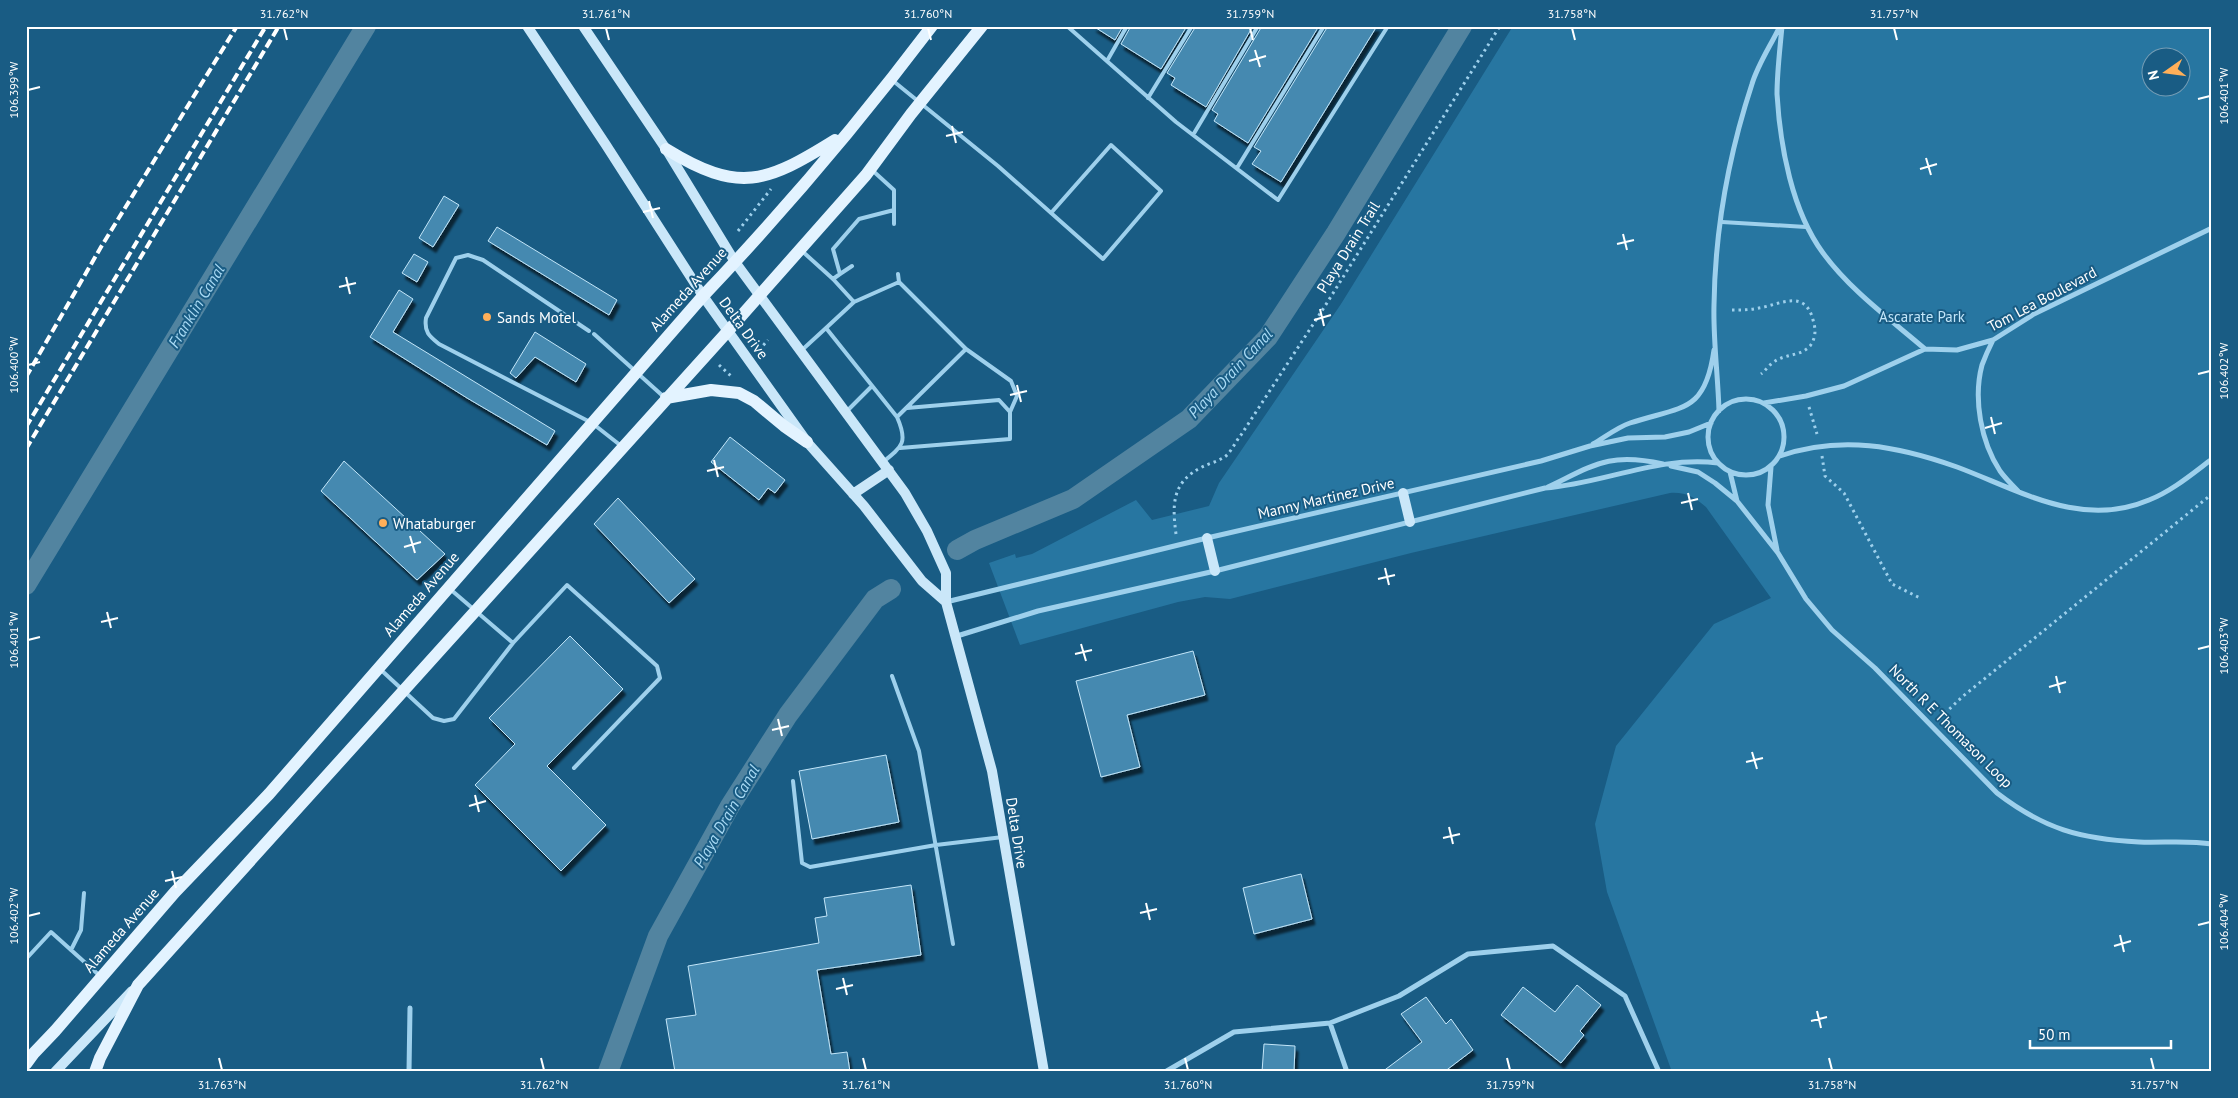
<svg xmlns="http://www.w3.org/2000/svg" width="2238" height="1098" viewBox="0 0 2238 1098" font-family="'PT Sans',sans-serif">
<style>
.green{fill:#2776a1;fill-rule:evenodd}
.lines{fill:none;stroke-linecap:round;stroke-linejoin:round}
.canal{stroke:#5284a0;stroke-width:20}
.building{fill:#4589b0;stroke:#c3e6f9;filter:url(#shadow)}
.path{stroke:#9ed0ec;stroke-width:3;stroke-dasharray:2.5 4;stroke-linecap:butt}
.lane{stroke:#9ed0ec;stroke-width:4}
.street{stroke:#9ed0ec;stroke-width:5}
.secondary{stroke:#cae7f9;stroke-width:10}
.primary{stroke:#e3f3ff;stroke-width:12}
.rail{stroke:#fff;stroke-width:4;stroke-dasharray:9 4;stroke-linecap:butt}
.ticks{fill:none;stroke:#fff;stroke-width:2}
.poi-dot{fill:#ffaf59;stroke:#195c84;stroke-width:2}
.labels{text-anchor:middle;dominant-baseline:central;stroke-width:4;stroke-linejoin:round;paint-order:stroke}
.street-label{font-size:15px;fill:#fff;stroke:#195c84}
.park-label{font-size:15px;fill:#c3e6f9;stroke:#195c84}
.poi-label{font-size:15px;fill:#fff;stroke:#195c84;text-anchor:start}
.water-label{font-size:16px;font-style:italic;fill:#a9daf4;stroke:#195c84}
.neatline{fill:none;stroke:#fff;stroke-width:2}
.ticks-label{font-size:12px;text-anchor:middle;fill:#fff}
</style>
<defs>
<filter id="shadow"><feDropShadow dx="3" dy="5.5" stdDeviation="1" flood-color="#0009"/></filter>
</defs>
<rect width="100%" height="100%" fill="#195c84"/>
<path class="green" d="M1513,26H2212V1072H1672L1607,892L1595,824L1616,746L1714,624L1771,598L1706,507C1694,497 1686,492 1670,493L1411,553L1230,599L1205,597L1178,602L1020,645L989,563L1015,554L1016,558L1032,554L1136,500L1152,520L1209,506L1219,483L1341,304ZM2150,58H2180V88H2150Z"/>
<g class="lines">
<path class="canal" d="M957,550L975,540L1073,499L1189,419L1268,337L1336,233L1462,26
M26,585L366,26
M608,1072L658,936L730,806L788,715L875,599L891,589"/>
</g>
<path class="building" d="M1093,26H1123L1115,40Z
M1131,26H1187L1161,69L1121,44Z
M1196,26H1253L1206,107L1171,85L1175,78L1167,73Z
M1262,26H1319L1248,143L1214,121L1218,114L1212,110Z
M1328,26H1377L1281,182L1252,164L1261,151L1254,147Z
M444,196L459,205L433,247L419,238Z
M497,227L617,300L609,315L488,241Z
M414,254L428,262L417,282L402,273Z
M399,290L413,299L393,332L555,431L547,445L467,398L370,337Z
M535,332L586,364L576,382L535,357L516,378L510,373Z
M730,437L785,480L775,493L768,488L759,500L711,462Z
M344,461L445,554L417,580L321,491Z
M618,498L695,579L669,603L594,524Z
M570,636L623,689L547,766L606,825L561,871L475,785L515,744L489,718Z
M1193,651L1205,695L1127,715L1140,767L1101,777L1076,681Z
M886,755L899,822L812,839L799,771Z
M1301,874L1312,919L1254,934L1243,888Z
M911,885L921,955L817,970L831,1054L847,1052L850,1072H675L666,1019L696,1015L688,966L819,943L815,918L827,916L824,898Z
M1577,985L1601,1005L1580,1031L1584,1035L1561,1063L1501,1015L1523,987L1555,1012Z
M1426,997L1446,1024L1451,1019L1473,1050L1444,1072H1382L1422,1042L1401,1014Z
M1264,1044L1295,1046L1294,1072H1262Z"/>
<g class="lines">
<path class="path" d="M738,231L771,189
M1732,310C1741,310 1750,310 1759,308C1779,305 1805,288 1813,320C1816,329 1816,338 1810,346C1801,356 1786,354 1775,361C1770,364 1766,370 1761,374
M759,350L768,340
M719,365L731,376
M1809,407L1817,434
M1822,456L1825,476L1844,493L1892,584L1920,598
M1176,534C1172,504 1172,482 1202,467C1210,463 1220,461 1227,455C1232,450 1236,441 1241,435L1325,306L1500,26
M1940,718L1962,697L2212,494"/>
<path class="lane" d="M1067,26L1176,122L1278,200L1388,26
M1107,61L1127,26
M892,80L998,166L1103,259L1161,191L1111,145L1051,213
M1148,98L1192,26
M1193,135L1258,26
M1237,168L1324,26
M894,210V224
M1722,222L1806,227
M802,251L833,279L854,302L899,282L966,349L1011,381L1017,396L1010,412V439L900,448
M840,274L852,266
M898,274L899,282
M833,279L840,274L833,249L859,219L894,210V190L872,170
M826,328L854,302
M589,331L483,260L468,255L456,258L426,318C424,332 429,336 439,344L592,423L620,445
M594,334L664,397
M802,350L826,328L897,417C908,442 903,446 883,462
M907,408L999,400L1010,412
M846,412L872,386
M897,417L966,349
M513,643L567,585L657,666L660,678L574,768
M380,669L433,718L444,721L454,719L513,643L450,589
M892,676L919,751L953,944
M793,781L802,863L810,867L936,845L1003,837
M71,950L81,930L84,893
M26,959L51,932L100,976"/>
<path class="street" d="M1782,26C1780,49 1777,72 1777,94C1780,146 1792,211 1823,253C1850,290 1890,319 1925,349
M1993,340C1989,348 1985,357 1982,365C1973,399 1981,442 2000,471C2005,478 2012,485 2018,491
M1708 437a38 38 0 1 1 76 0a38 38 0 1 1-76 0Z
M1764,403L1806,396L1844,386L1925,349L1957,350L1993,340L2034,314L2212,228
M1719,411C1718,375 1713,340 1714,305C1715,231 1729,154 1752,84C1758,64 1771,45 1780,26
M1593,444C1605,437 1618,427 1630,423C1683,406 1705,413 1714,350
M1780,456C1841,435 1898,446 1957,467C2019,490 2081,529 2149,500C2172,491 2192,474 2212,459
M1671,466L1698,472L1715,483L1737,501
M1771,467L1768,505L1777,550
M1730,472L1737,501L1778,553L1806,599L1832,630L1875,668L1997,793C2044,829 2080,839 2139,842C2163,843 2187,840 2212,844
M1548,487C1594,465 1609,452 1663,464
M946,602L1207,538L1541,461L1590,446L1628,438L1665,437L1689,432L1711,423
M957,636L1038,611L1215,571L1545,488C1602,484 1660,455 1718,463
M1330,1023L1347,1072
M409,1072L410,1008
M1165,1072L1234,1032L1330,1023L1399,996L1468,954L1553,946L1625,996L1659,1072"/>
<path class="secondary" d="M527,26L606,145L703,296L807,442L864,506L922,581L946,602
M583,26L666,149L735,262L905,493L927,531L946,573V602L992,771L1044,1072
M1403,493L1410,522
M853,494L889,470
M1207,538L1215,571
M55,1072L132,991"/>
<path class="primary" d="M666,149C739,194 766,183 835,140
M666,398L711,390L739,393L754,401L784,426L807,442
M26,1064L34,1053L55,1031L175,892L269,794L703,296C784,211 861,120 932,26
M95,1072L100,1058L138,985L728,331L866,175L911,114L982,26"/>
<path class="rail" d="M26,377L101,247L237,26
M26,427L266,26
M26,449L279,26"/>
</g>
<path class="ticks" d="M284,28L287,40M606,28L609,40M928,28L931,40M1250,28L1253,40M1572,28L1575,40M1894,28L1897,40M1255,50L1260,67M1249,61L1266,56M28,90L40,87M2198,99L2210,96M952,126L956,143M946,136L963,132M1926,158L1931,175M1920,169L1937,164M649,201L653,218M643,212L660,208M1623,234L1627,250M1617,244L1634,240M346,277L350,294M339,287L356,283M1320,309L1324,326M1314,320L1331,315M28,365L40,362M2198,374L2210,371M1017,385L1021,402M1010,395L1027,391M1991,417L1995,434M1985,428L2002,423M714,460L718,477M707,471L724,467M1688,493L1692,510M1681,503L1698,499M410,536L415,553M404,547L421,542M1385,568L1389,585M1378,579L1395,575M107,612L111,628M101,622L118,618M28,640L40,637M1081,644L1086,661M2198,649L2210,646M1075,654L1092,650M2056,676L2060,693M2049,687L2066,682M778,719L782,736M772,730L789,726M1752,752L1757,769M1746,762L1763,758M475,795L479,812M469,806L486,801M1449,827L1453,844M1443,838L1460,834M172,871L176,888M165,881L182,877M1146,903L1150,920M1140,913L1157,909M28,916L40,913M2198,925L2210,922M2120,935L2124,952M2114,946L2131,941M843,978L847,995M836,989L853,985M1817,1011L1821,1028M1811,1021L1827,1017M219,1058L222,1070M541,1058L544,1070M863,1058L866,1070M1185,1058L1188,1070M1507,1058L1510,1070M1829,1058L1832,1070M2151,1058L2154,1070"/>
<g class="poi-dot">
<circle cx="487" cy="317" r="5"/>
<circle cx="383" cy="523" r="5"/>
</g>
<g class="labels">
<g class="street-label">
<text transform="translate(1348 247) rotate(-58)">Playa Drain Trail</text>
<text transform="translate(688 289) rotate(-48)">Alameda Avenue</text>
<text transform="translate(2042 299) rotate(-28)">Tom Lea Boulevard</text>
<text transform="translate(744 328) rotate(54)">Delta Drive</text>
<text transform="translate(1326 498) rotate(-13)">Manny Martinez Drive</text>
<text transform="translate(421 594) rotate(-49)">Alameda Avenue</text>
<text transform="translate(1951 726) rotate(45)">North R E Thomason Loop</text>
<text transform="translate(1017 833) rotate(81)">Delta Drive</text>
<text transform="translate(121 930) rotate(-49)">Alameda Avenue</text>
</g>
<g class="park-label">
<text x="1922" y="316">Ascarate Park</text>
</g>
<g class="poi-label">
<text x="497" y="317">Sands Motel</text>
<text x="393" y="523">Whataburger</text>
</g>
<g class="water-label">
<text transform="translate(196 306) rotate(-59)">Franklin Canal</text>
<text transform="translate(1230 373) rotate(-47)">Playa Drain Canal</text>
<text transform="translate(726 816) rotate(-60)">Playa Drain Canal</text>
</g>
</g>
<rect width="2238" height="1098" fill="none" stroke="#195c84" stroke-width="55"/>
<g transform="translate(2166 72) rotate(256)"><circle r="24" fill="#195c84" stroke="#759db5"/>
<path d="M0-4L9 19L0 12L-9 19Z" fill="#ffaf59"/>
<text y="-8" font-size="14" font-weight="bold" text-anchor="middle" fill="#ffffff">N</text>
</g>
<path d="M2030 1040v8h141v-8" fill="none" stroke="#ffffff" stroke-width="2.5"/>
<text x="2038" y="1040" font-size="15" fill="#ffffff" stroke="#195c84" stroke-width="4" paint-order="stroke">50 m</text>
<rect x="28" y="28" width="2182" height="1042" class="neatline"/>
<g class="ticks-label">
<text x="284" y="18">31.762°N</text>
<text x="606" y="18">31.761°N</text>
<text x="928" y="18">31.760°N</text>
<text x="1250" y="18">31.759°N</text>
<text x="1572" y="18">31.758°N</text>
<text x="1894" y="18">31.757°N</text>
<text transform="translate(14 90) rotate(-90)" y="4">106.399°W</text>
<text transform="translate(2224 96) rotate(-90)" y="4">106.401°W</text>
<text transform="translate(14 365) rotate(-90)" y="4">106.400°W</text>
<text transform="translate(2224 371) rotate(-90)" y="4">106.402°W</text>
<text transform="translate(14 640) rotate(-90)" y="4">106.401°W</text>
<text transform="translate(2224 646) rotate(-90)" y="4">106.403°W</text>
<text transform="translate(14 916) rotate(-90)" y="4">106.402°W</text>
<text transform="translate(2224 922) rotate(-90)" y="4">106.404°W</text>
<text x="222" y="1089">31.763°N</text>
<text x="544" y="1089">31.762°N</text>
<text x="866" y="1089">31.761°N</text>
<text x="1188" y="1089">31.760°N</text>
<text x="1510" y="1089">31.759°N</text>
<text x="1832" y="1089">31.758°N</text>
<text x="2154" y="1089">31.757°N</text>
</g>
</svg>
